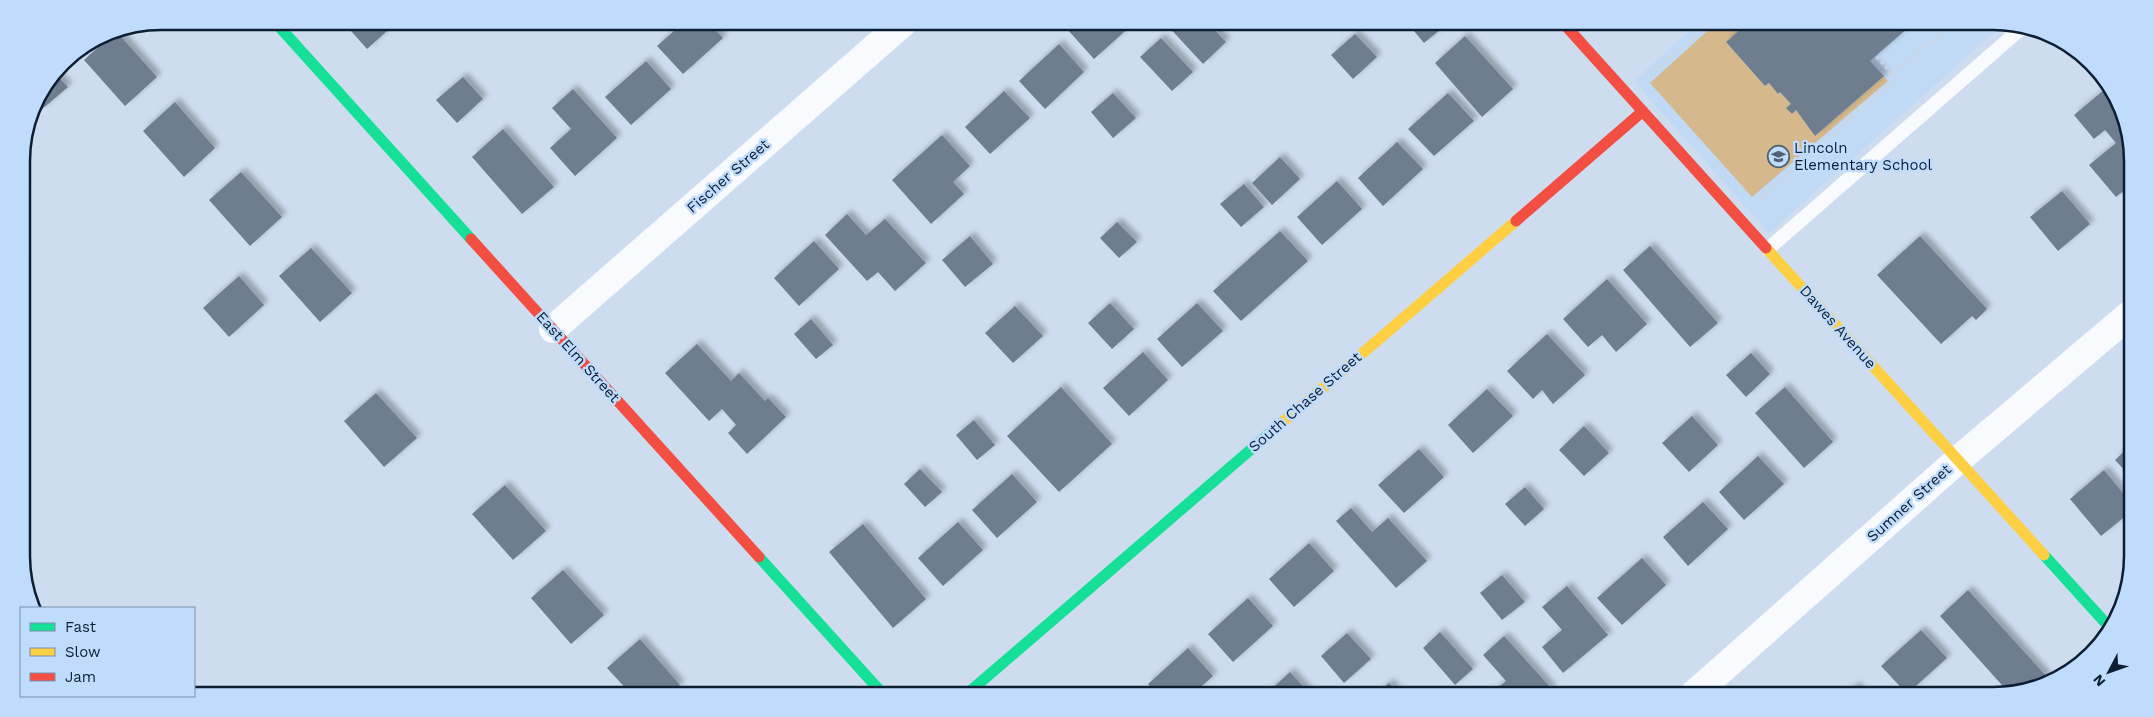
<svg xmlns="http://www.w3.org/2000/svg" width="2154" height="717" viewBox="0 0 2154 717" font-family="'Work Sans',sans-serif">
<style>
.built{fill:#c0d9f4}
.green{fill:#d5b88c}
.building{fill:#6e7e8f;filter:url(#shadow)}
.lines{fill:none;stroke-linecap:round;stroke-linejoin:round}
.path{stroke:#d0d5db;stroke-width:3;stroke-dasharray:2.5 4;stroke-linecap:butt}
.lane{stroke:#f8fafd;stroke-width:14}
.street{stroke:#f8fafd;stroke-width:28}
.fast{stroke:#16e098;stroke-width:11}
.slow{stroke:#ffcf43;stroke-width:11}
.jam{stroke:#f24e42;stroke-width:11}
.labels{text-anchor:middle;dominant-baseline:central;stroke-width:5;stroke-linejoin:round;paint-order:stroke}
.poi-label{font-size:15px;fill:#0c1e32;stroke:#c0dcfc;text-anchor:start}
.street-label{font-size:15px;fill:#0c1e32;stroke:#c0dcfc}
.rim{fill:none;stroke:#0c1e32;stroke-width:2.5}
</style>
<defs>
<filter id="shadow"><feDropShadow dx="4.5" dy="-4.5" stdDeviation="2.5" flood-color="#0004"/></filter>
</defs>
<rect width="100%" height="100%" fill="#cdddef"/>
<path class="built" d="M1696,25L2001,26L1769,233L1634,81Z"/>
<path class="green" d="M1714,25H1741L1742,28L1726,42L1765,86L1769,83L1778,94L1780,92L1791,104L1787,108L1792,114L1796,110L1815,136L1884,76L1888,81L1752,197L1650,83Z"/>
<path class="building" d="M346,22H395L396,23L367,49L344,23Z
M683,23H709L723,38L683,74L657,46Z
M1072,24H1133L1094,59L1067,29Z
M1166,24H1209L1226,42L1203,64Z
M1214,24H1231L1221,32Z
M1408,24L1445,25H1446L1424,43Z
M1740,25L1910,26L1870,61L1884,76L1815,136L1796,110L1792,114L1786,108L1791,104L1780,92L1778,94L1769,83L1765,86L1726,42L1742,28Z
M116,31L157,77L125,106L84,60Z
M1355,34L1377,57L1353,79L1331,55Z
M1465,36L1513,89L1482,117L1435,63Z
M1161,38L1193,72L1172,91L1140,57Z
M1059,44L1084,72L1045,109L1019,81Z
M646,61L671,89L631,125L605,97Z
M55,73L68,87L41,110L35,103Z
M463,77L483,99L457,123L436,100Z
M573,89L617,138L575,176L550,148L571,129L552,108Z
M2104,90L2114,101L2130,134V186L2116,197L2089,165L2116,143L2105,130L2094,139L2074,115Z
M1004,91L1030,118L990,154L965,127Z
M1113,93L1136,118L1113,138L1091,112Z
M1448,93L1474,121L1434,156L1408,129Z
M175,102L215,148L184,177L143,131Z
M503,129L554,187L522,214L472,157Z
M942,135L970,166L953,182L964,194L931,224L892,180Z
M1397,142L1423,169L1383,206L1358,178Z
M1280,157L1300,179L1272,205L1252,183Z
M241,172L282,217L250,246L209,200Z
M1337,181L1362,209L1322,245L1297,217Z
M1244,184L1264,207L1241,227L1220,204Z
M2062,191L2090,224L2058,251L2030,217Z
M847,214L866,235L885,219L926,263L895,291L878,272L867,281L825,235Z
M1117,222L1137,242L1119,258L1100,238Z
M1280,231L1308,261L1241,321L1213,291Z
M970,236L993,264L965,287L942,260Z
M1920,236L1987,309L1976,320L1972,316L1941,344L1877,275Z
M814,241L839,269L799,306L774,278Z
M1650,246L1718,323L1690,347L1623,270Z
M311,248L352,293L320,322L279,276Z
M239,276L264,305L229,337L203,308Z
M1607,279L1647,324L1616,352L1602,335L1588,347L1563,319Z
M1110,303L1134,329L1112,349L1088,323Z
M1197,303L1223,331L1182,367L1157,339Z
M1015,306L1043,336L1013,363L985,333Z
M811,319L833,345L816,359L794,334Z
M1547,334L1585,375L1553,404L1542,390L1533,399L1507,371Z
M697,344L731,381L739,373L765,401L768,398L786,417L747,454L728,433L736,425L722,409L709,421L665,373Z
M1143,352L1168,380L1129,416L1103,388Z
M1751,353L1770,374L1746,397L1726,375Z
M1061,387L1112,444L1059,492L1007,436Z
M1785,387L1833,442L1804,468L1755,413Z
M1487,389L1513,416L1473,453L1448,425Z
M376,393L417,438L384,467L344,421Z
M1692,416L1718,445L1689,472L1662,443Z
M974,420L995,445L977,460L956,435Z
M1584,426L1609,453L1584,476L1559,450Z
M2129,447L2128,474L2115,460Z
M1419,449L1444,477L1404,513L1378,485Z
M1758,456L1784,484L1744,520L1719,492Z
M920,469L942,492L925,507L904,484Z
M2104,470L2128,499V514L2101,536L2070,499Z
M1012,474L1037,502L997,538L972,510Z
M505,485L546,531L513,560L472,514Z
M1525,487L1544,509L1525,526L1505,504Z
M1703,502L1728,529L1688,566L1663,537Z
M1351,508L1372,532L1388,518L1427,561L1396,588L1336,521Z
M958,522L983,550L943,586L918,558Z
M863,524L926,599L893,628L829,552Z
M1309,543L1334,571L1294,607L1269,579Z
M1642,558L1666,585L1622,625L1597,598Z
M563,570L604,615L571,644L531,598Z
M1502,575L1525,602L1502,620L1480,593Z
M1567,586L1608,635L1563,673L1542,647L1562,630L1542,607Z
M1968,590L2048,678L2009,693L1940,616Z
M1248,598L1273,626L1233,662L1208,634Z
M1921,630L1947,658L1907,694L1881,666Z
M1440,632L1473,669L1455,685L1423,648Z
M1347,633L1371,659L1344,683L1321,656Z
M1504,636L1552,689L1546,694H1490L1506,681L1483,655Z
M640,639L680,685L672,692H629L607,668Z
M1188,648L1213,676L1194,693H1156L1148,684Z
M1290,672L1310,694H1266Z
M1389,683L1399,694H1377Z
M1855,686L1864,695H1845Z"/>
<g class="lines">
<path class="path" d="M1892,74L1949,26
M1650,76L1707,25
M1760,199L1896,79L1876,56"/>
<path class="lane" d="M1768,249L2024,26"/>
<path class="street" d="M553,329L903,23
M1693,695L1958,460L2129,315"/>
<path class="fast" d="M275,22L471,239
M2044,555L2111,629
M759,557L882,693
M968,693L1284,421"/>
<path class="slow" d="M1766,248L2044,555
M1284,421L1516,221"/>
<path class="jam" d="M1565,25L1766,248
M1516,221L1643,111
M471,239L759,557"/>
</g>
<defs>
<symbol id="school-ring" viewBox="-11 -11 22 22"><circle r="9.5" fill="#c0dcfc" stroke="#506174" stroke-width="1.5"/><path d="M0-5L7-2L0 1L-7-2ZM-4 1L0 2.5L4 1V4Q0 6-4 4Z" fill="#506174"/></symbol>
</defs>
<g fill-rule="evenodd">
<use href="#school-ring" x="1766" y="144" width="25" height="25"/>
</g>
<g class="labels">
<g class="poi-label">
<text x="1794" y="148">Lincoln<tspan x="1794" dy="17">Elementary School</tspan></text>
</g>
<g class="street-label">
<text transform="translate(728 176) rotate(-41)">Fischer Street</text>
<text transform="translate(1838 327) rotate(48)">Dawes Avenue</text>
<text transform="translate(578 357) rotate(48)">East Elm Street</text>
<text transform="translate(1305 402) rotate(-41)">South Chase Street</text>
<text transform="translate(1909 503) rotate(-42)">Sumner Street</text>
</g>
</g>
<path d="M0 0H2154V717H0ZM161 30H1993A131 131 0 0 1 2124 161V556A131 131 0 0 1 1993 687H161A131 131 0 0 1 30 556V161A131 131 0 0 1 161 30Z" fill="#c0dcfc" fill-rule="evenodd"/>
<path class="rim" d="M161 30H1993A131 131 0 0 1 2124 161V556A131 131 0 0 1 1993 687H161A131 131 0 0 1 30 556V161A131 131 0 0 1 161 30Z"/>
<rect x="20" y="607" width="175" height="90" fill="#c0dcfc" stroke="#7890ab"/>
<rect x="30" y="623" width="25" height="8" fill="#16e098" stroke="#7890ab"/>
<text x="65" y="632" font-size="15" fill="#0c1e32">Fast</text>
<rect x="30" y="648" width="25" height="8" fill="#ffcf43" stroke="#7890ab"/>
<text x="65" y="657" font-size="15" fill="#0c1e32">Slow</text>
<rect x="30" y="673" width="25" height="8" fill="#f24e42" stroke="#7890ab"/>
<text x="65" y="682" font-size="15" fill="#0c1e32">Jam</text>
<g transform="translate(2109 672) rotate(229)" stroke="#c0dcfc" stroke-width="4" paint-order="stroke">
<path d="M0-4L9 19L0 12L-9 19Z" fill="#0c1e32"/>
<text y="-8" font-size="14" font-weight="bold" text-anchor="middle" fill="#0c1e32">N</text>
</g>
</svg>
